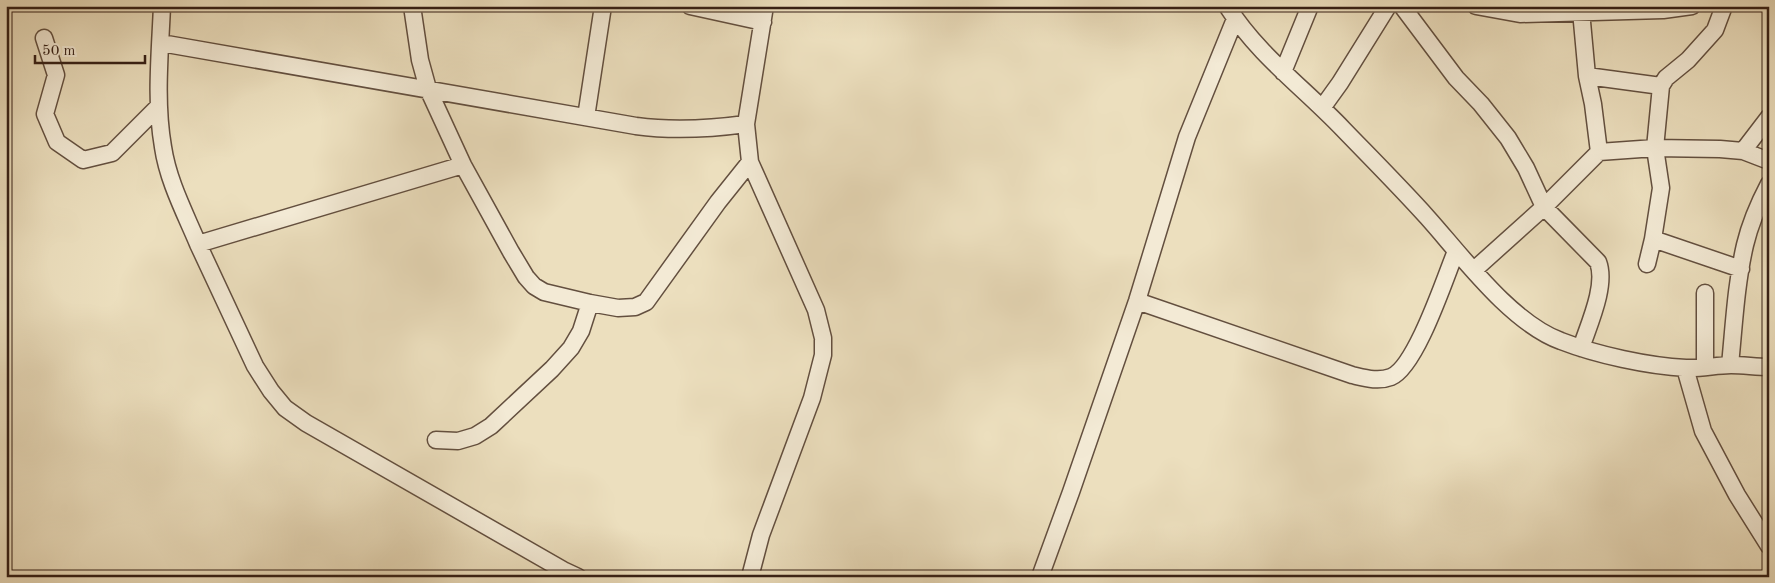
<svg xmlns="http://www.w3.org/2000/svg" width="1775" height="583" viewBox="0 0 1775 583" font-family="'Old Standard TT',serif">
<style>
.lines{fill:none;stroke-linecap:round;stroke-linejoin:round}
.minor-casing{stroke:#634f3f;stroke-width:19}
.minor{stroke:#f3ead5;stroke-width:16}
</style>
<rect width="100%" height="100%" fill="#ecdfbe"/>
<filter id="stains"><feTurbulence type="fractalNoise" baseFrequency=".004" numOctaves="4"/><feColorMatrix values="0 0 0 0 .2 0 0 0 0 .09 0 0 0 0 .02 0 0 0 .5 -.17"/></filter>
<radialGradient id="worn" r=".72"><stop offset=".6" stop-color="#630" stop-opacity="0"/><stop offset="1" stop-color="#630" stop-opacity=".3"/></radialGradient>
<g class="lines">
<defs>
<path id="minor" d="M162,6C160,53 155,101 163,147C168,181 185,213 198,244L463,165
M412,6L420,60L428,89L463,165L511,252L526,277L534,286L544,292L590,303L618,308L635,307L646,302L718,202L750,162
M690,6L763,22
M1227,6C1258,55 1304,88 1343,129C1371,158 1400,187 1427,217C1462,256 1511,323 1561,341C1597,355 1648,366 1686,368C1701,369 1716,365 1731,365C1744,365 1756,367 1769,367
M1402,6L1456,78L1481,104L1508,138L1526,168L1544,207L1598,262C1607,285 1589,324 1581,348
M1476,6L1520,14L1663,10L1692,6
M44,38L56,75L45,114L57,142L83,160L112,153L158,107
M161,43L636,126C673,131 709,129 746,124
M1283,72L1310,6
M1587,76L1661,86L1666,78L1688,60L1715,30L1724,6
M1322,108L1340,83L1388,6
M586,117L603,6
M1743,151L1769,117
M1599,152L1655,148L1720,149L1743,151L1769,161
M1653,239L1741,269
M198,244L255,366L271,391L285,408L306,423L563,570L578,577
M1647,264L1653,239L1661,188L1655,148L1661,86
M1474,270L1544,207L1599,152L1593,104L1587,76L1581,11
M1705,293V367
M1137,301L1352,375C1365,378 1378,382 1391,377C1416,367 1445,278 1456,251
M1730,365C1734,325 1736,284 1745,245C1750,224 1759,203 1769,184
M1685,368L1703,431L1737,495L1769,546
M436,440L458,441L475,436L491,426L552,369L571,348L581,331L590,303
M750,577L761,535L812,398L823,355V338L816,310L750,162L746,124L765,6
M1040,577L1071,492L1137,301L1187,137L1235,19"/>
</defs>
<use href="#minor" class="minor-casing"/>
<use href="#minor" class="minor"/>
</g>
<rect width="1775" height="583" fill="none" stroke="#ecdfbe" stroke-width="25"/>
<rect x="8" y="8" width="1760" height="568" fill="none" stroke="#351f15" stroke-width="2.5"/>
<rect x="12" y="12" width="1750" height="558" fill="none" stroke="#351f15"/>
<path d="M35 55v8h110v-8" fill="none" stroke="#351f15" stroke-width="2.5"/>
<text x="42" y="55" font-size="15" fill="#351f15" stroke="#f3ead5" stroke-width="4" paint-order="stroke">50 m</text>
<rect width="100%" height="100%" filter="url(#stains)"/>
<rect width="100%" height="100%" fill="url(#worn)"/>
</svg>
